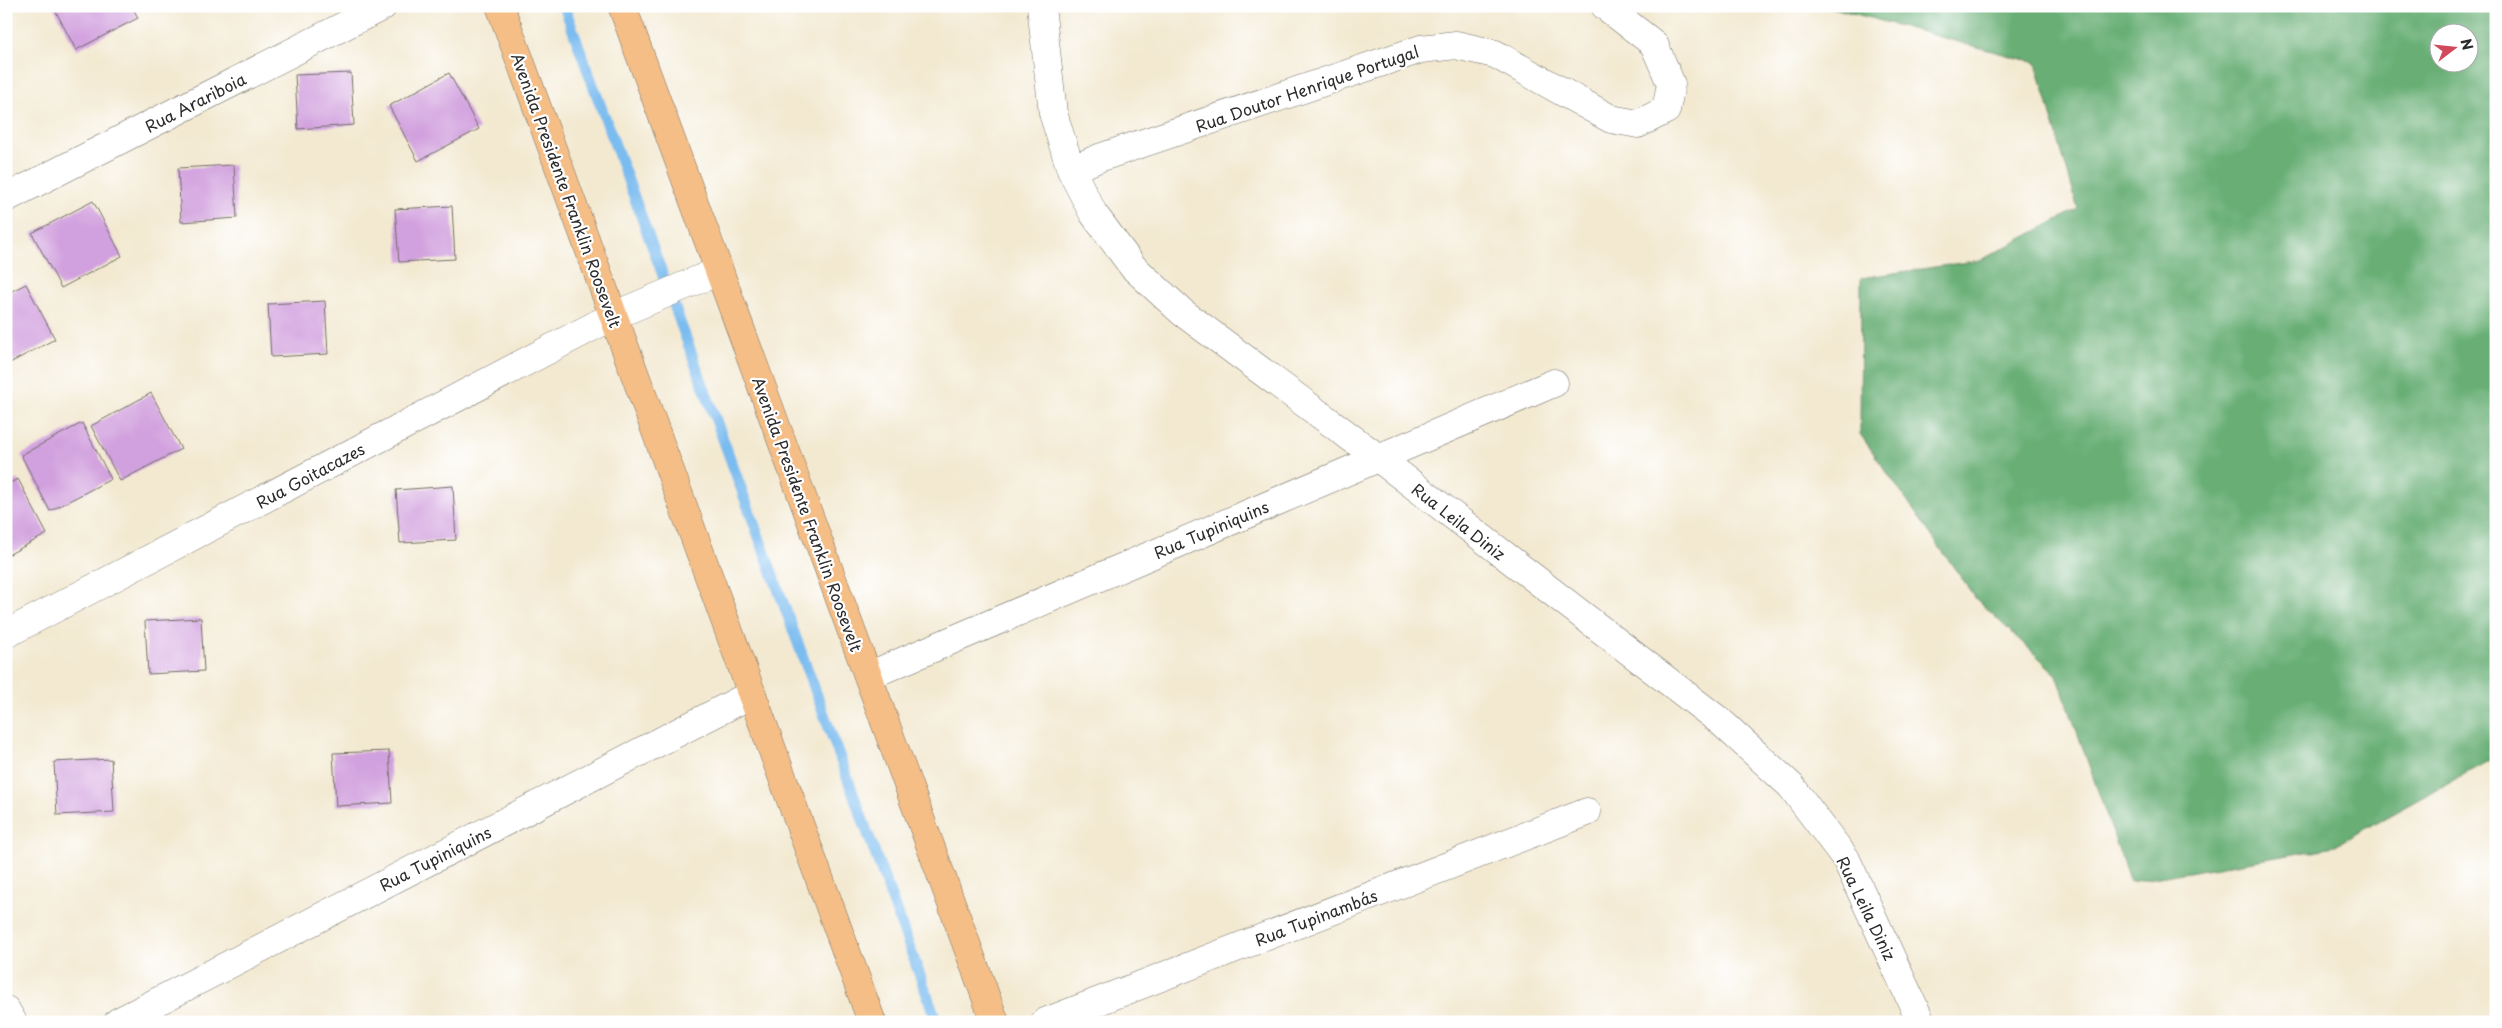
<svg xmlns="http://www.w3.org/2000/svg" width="2502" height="1028" viewBox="0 0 2502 1028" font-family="'Playpen Sans',sans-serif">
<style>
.forest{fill:#68ae74;stroke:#4a6c50;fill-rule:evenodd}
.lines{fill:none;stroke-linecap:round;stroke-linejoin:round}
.stream{stroke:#7abcef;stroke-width:11}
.building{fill:#d1a0de}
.street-casing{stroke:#716e65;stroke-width:29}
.primary-casing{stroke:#716e65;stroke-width:29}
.street{stroke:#fff;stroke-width:28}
.primary{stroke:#f5be86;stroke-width:28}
.labels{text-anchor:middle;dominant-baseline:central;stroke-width:4.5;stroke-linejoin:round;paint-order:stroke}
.street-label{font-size:16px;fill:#2b2b2b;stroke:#fff}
</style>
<rect width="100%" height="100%" fill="#fff"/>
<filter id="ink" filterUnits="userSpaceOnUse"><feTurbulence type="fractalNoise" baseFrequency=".02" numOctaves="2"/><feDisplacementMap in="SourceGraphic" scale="10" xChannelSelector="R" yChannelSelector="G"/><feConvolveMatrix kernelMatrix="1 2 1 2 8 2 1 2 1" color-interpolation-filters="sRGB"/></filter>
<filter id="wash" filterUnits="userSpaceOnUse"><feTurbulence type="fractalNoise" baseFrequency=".0096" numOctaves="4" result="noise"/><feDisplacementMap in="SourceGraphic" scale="20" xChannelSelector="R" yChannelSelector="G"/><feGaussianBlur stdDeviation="1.12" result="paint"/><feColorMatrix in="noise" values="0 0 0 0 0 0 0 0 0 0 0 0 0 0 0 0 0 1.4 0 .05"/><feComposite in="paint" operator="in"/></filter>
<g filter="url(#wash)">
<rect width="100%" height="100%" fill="#f3e9d1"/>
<path class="forest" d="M1826,6H2496V767L2492,759L2330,848L2130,882L2057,675L1976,599L1860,434L1861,278L1981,260L2078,209L2036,63ZM2440,32H2470V62H2440Z"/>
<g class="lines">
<path class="stream" d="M564,6L937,1022"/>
</g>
<g id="blocks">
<path class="building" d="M53,6H132L138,18L76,50Z
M351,73L354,125L298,129L295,75Z
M449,73L479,129L418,161L389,106Z
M234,165L237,218L181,222L178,168Z
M93,201L122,256L61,288L32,233Z
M452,206L455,259L399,262L395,209Z
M26,284L55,339L6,365V294Z
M325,301L328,354L271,357L268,304Z
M151,393L181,449L120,481L91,426Z
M82,423L111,479L50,511L21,455Z
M18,479L47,534L6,556V485Z
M453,486L456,540L400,543L396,490Z
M201,618L204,671L148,674L145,621Z
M389,751L392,803L336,806L333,753Z
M111,759L114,812L57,815L54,762Z"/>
</g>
</g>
<g filter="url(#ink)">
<use href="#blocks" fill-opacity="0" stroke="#716e65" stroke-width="1"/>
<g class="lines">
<defs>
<path id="street" d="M1041,6L1053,113L1071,170L1093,213L1133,267L1182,312L1377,457L1721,722L1791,786L1846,859L1921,1022
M1071,170L1099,158L1421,49L1456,45L1495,54L1611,119L1638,124L1666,110L1671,84L1654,44L1605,6
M6,198L383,6
M6,634L613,316L719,271
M868,676L1554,383
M6,1010L13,1022
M118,1022L752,694
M1045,1022L1587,812"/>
<path id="primary" d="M500,6L872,1022
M622,6L995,1022"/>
</defs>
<use href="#street" class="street-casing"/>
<use href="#primary" class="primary-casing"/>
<use href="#street" class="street"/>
<use href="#primary" class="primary"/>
</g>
</g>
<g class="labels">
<g class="street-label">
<text transform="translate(1307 88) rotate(-19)">Rua Doutor Henrique Portugal</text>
<text transform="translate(195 102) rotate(-27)">Rua Arariboia</text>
<text transform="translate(567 190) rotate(70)">Avenida Presidente Franklin Roosevelt</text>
<text transform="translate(310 475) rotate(-28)">Rua Goitacazes</text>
<text transform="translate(808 514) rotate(70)">Avenida Presidente Franklin Roosevelt</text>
<text transform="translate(1459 521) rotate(38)">Rua Leila Diniz</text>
<text transform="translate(1211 529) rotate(-23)">Rua Tupiniquins</text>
<text transform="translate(435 858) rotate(-27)">Rua Tupiniquins</text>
<text transform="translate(1867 908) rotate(64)">Rua Leila Diniz</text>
<text transform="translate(1316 917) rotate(-21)">Rua Tupinambás</text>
</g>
</g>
<rect width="2502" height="1028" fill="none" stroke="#fff" stroke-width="25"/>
<g transform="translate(2454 48) rotate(74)"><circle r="24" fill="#ffffff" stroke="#aaaaaa"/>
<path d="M0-4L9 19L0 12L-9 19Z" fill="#d1495b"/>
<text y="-8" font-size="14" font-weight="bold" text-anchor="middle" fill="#2b2b2b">N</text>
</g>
</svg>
